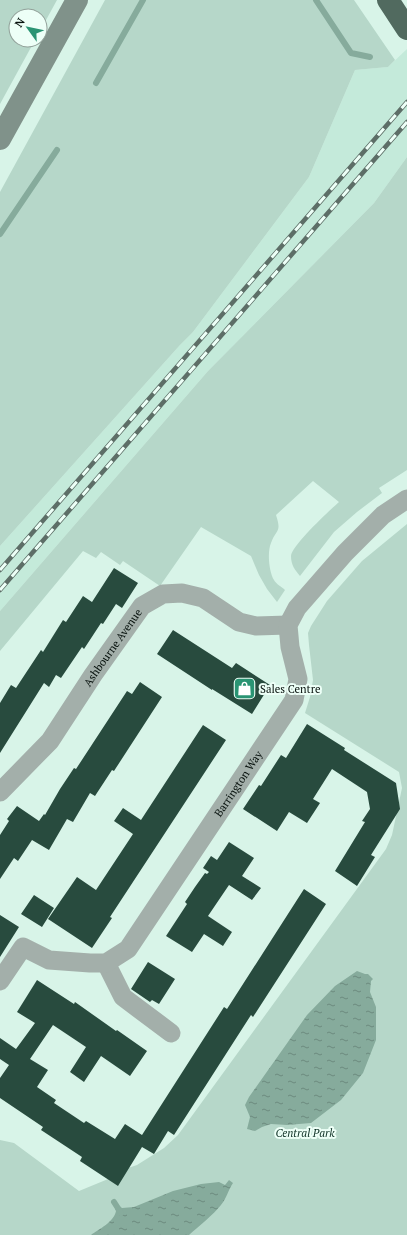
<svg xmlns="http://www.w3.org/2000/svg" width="407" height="1235" viewBox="0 0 407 1235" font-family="'PT Serif',serif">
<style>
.built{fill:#c4eada}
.green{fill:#b6d7c9}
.water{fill:url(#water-ripples)}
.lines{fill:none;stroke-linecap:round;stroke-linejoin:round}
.stream{stroke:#86ab9c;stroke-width:6}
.building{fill:#284b3e}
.street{stroke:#a3afaa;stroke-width:19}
.secondary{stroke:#80928a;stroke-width:22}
.highway{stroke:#516a5f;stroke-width:22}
.rail-casing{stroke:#5d6e67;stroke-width:4.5}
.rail{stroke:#edfff7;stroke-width:3;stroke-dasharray:9;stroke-linecap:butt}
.labels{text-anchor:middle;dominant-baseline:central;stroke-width:4;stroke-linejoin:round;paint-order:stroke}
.street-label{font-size:11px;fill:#07110d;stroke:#edfff7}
.poi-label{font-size:11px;fill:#07110d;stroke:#edfff7;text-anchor:start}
.park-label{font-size:11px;font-style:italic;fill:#0e3125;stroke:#edfff7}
</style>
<defs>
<pattern id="water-ripples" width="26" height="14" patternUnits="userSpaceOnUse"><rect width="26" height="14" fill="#86ab9c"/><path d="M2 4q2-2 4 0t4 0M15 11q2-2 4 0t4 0" fill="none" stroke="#6c8a7e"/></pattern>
</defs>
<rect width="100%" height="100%" fill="#d8f4e8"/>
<path class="built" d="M407,49V157L374,203L208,371L0,611V546L180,345L193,332L309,177L355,70L388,67Z"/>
<path class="green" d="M0,0H57L40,31V16H16V40H35L0,104Z
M105,0H354L395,60L388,67L355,70L309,177L193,332L180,345L0,546V192Z
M407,157V470L379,488L382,493L357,512L334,532L300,576C295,570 291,565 291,556C292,545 329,511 339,502L313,481L276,515C282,533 276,529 271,543C267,552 269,572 274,580C276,584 282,587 285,590L277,602L267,589L259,575L251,556L201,527L160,586L123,561L120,565L101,552L96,558L83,551L0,651V611L208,371L374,203Z
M407,524V1235H0V1140L14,1143L79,1191L113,1177L122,1170L137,1165L164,1148L178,1135L386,849L392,835L402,788L399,772L305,713L310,697L313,680L309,645L308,633L311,626L327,601L362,561Z"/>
<path class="water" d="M357,971L365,974H368L373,979L371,981L370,992L376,1007V1040L363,1073L341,1100L311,1123L287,1125L271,1124L262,1127L255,1131L247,1129L250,1117L245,1105L249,1097L307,1015L335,986Z
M229,1180L233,1183C228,1190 227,1198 221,1205C213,1215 199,1226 189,1235H91C99,1229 114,1222 116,1211L115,1209L118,1205L122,1208L134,1207L173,1191L201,1184L219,1182L225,1185Z"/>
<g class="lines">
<path class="stream" d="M316,0L351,53L370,57
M96,83L143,0
M0,234L57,150
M114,1202L121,1213"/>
</g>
<path class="building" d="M114,568L138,583L122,608L116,604L103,624L101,623L84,649L82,647L61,678L56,675L49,687L44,683L0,753V703L11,685L16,688L41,650L43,652L63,620L66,622L83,596L92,602Z
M173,630L232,668L236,663L270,685L252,714L212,689V690L157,654Z
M140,682L162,697L114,771L112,770L95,796L90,793L73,822L67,819L49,850L32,840L18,861L14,858L0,879V835L9,821L7,819L17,806L39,821L44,814L45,815L60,789L74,768L76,769L127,691L132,694Z
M307,724L345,748L344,750L396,783L400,809L371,855L375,857L357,886L335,871L365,822L362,821L370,809L367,792L332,769L313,799L320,803L307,823L289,812L277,831L243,809L259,785L261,786L281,755L286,758Z
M203,725L226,740L110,917L112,918L92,948L48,919L77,877L96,890L133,834L114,821L123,808L141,820Z
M229,842L254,858L242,876L261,888L252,900L229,885L208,916L232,932L223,946L204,934L192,952L166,936L187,904L185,902L195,887L205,873L207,874L209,872L203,868L211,856L217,860Z
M304,889L326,904L253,1017L251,1015L174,1135L168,1131L154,1154L142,1147L118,1186L80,1161L82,1157L41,1130L43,1127L0,1098V1078L9,1065L0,1059V1038L16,1049L35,1023L17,1012L37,980L74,1004L75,1002L116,1031L117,1030L147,1051L130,1076L101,1056L84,1082L70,1072L86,1047L53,1025L30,1059L48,1070L37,1087L56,1100L54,1103L84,1123L86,1121L115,1139L125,1124L142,1135L224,1007L227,1009Z
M34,895L54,908L42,927L21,914Z
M0,915L19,927L0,957Z
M148,962L175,979L159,1004L152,1000L150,1002L131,989Z"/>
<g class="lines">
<g class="street">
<path id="s1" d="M0,792L50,741L93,675L142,606L163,594L182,593L203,598L239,622L256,626L288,625"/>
<path d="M106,963L123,997L171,1033"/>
<path id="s2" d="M0,981L23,947L49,960L90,963H106L128,949L294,700L298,679L290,647L288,625L297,608L345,553L383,515L407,499"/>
</g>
<path class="secondary" d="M0,139L77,0"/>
<path class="highway" d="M388,0L407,29"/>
<defs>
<path id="rail" d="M0,570L407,102
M0,590L407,122"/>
</defs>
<use href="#rail" class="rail-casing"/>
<use href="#rail" class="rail"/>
</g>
<defs>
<symbol id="shop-square" viewBox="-11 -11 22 22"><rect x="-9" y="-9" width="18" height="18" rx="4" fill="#2a9473" stroke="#edfff7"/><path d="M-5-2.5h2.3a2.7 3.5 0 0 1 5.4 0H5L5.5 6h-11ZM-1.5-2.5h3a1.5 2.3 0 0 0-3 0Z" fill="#fff"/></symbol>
</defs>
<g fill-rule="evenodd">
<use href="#shop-square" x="232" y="676" width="25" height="25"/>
</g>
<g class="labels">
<g class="street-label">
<text stroke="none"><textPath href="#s1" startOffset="184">Ashbourne Avenue</textPath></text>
<text stroke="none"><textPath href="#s2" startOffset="352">Barrington Way</textPath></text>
</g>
<g class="poi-label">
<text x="260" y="689">Sales Centre</text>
</g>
<g class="park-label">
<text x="305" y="1133">Central Park</text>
</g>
</g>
<g transform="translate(28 28) rotate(303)"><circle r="19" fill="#edfff7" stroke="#91a099"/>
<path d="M0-3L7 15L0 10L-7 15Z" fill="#2a9473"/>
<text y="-6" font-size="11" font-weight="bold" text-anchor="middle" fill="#07110d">N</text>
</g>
</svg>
